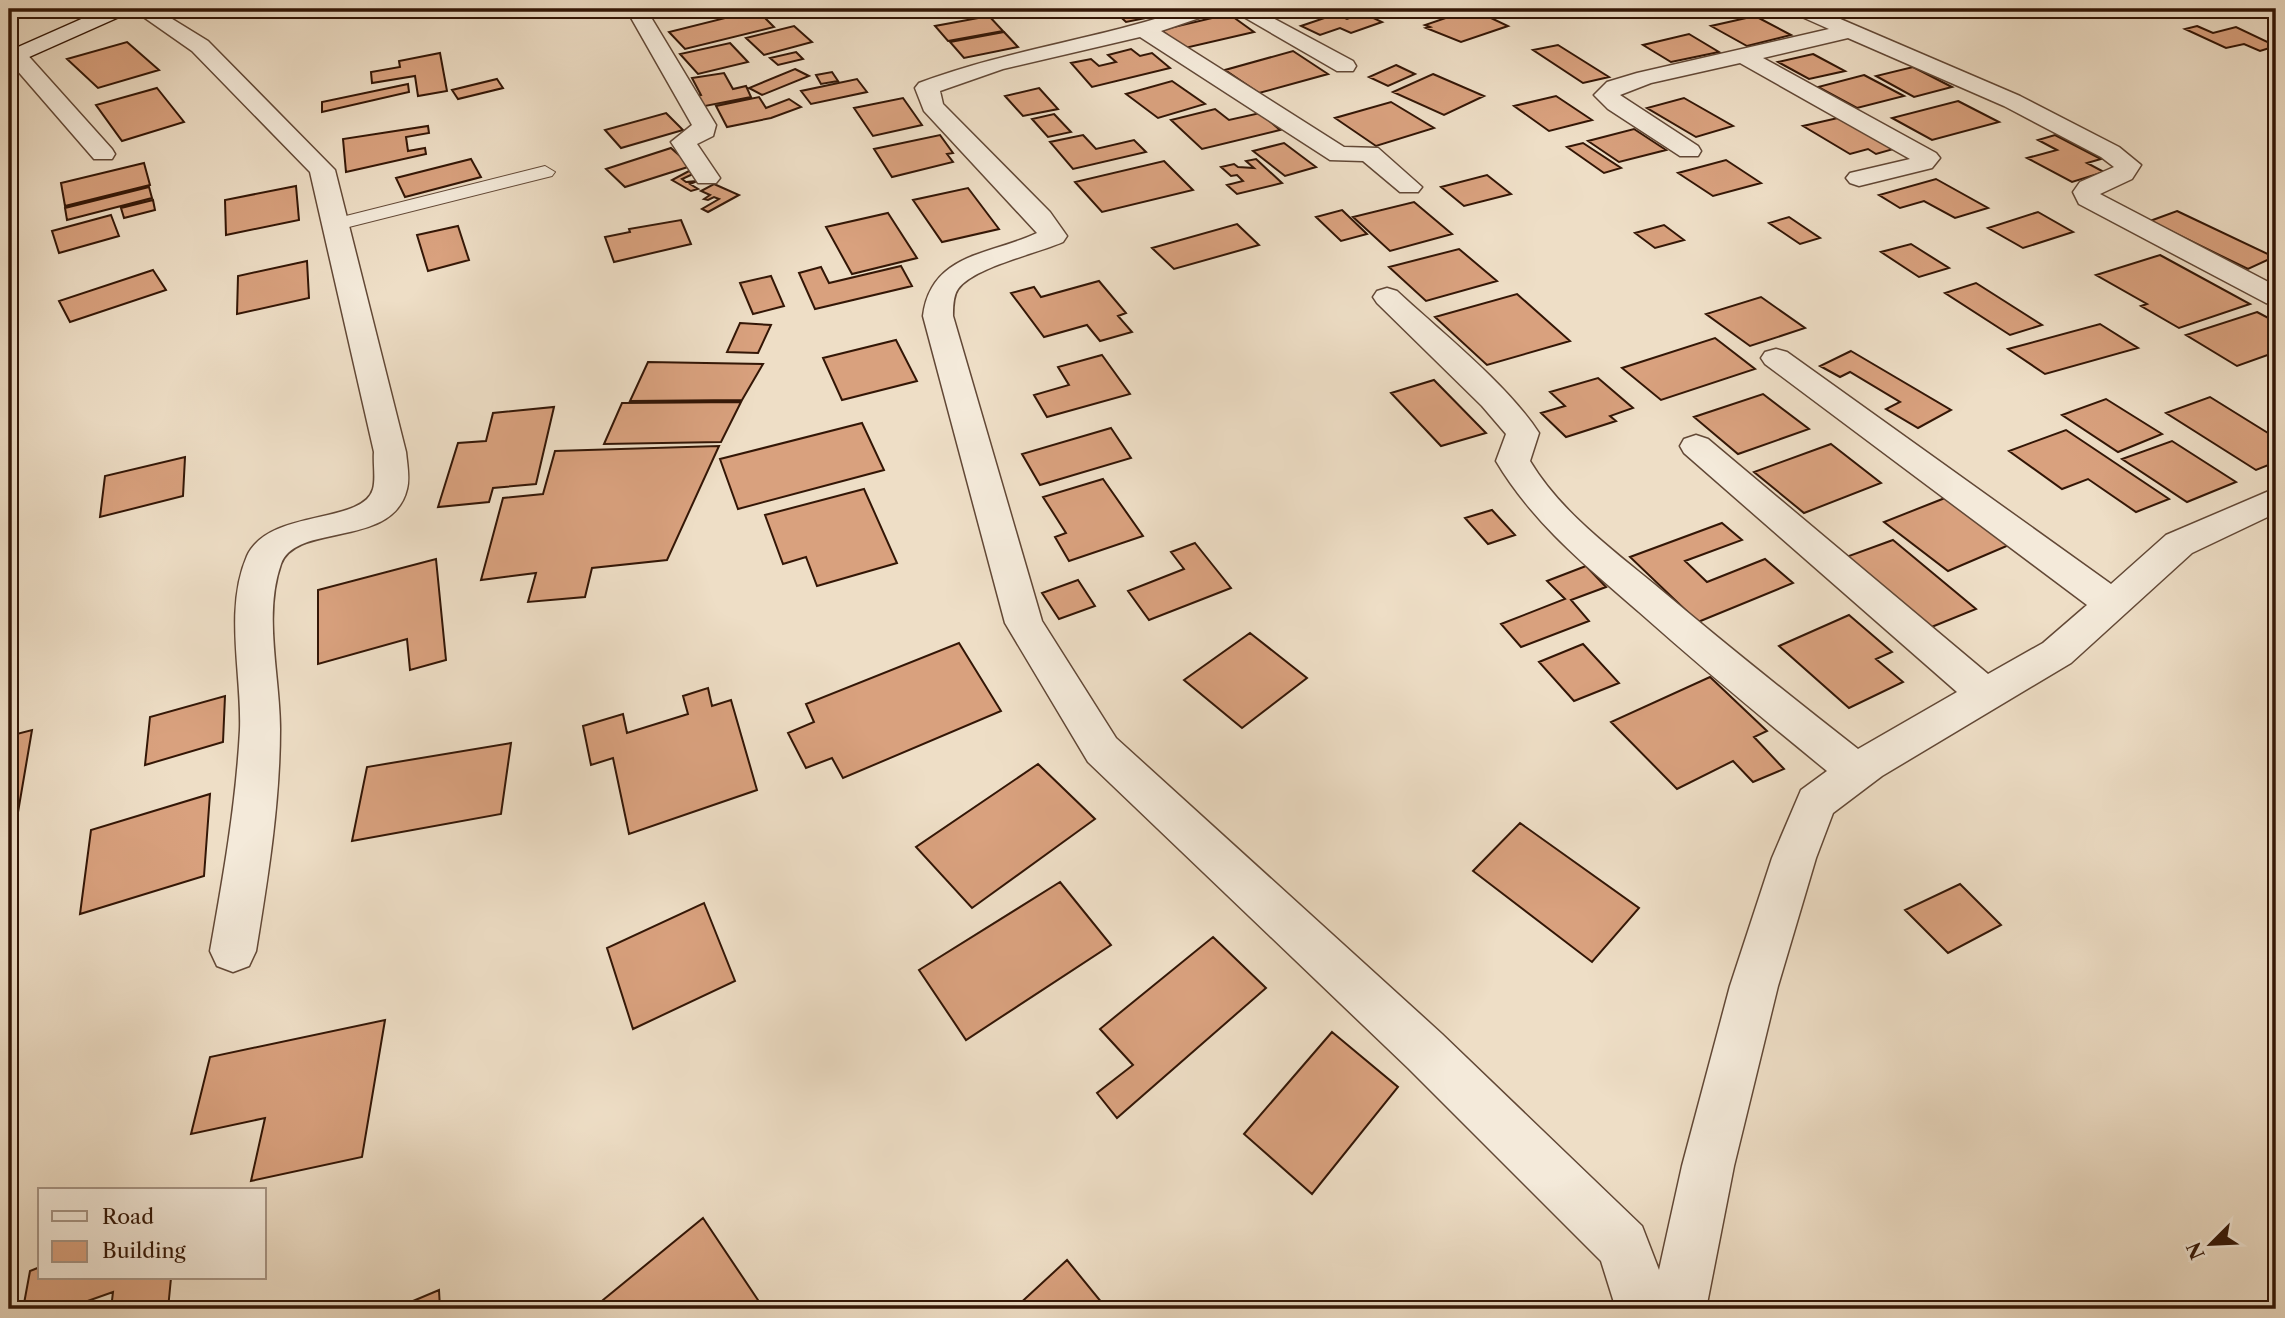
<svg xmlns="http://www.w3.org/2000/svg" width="2285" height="1318" viewBox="0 0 2285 1318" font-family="'Libre Caslon Text',serif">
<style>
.building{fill:#d9a17e;stroke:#331606;stroke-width:2}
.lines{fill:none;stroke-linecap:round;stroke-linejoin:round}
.lane-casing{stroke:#624836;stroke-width:2}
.street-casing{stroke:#624836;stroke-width:3}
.secondary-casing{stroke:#331606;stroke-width:3}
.lane{fill:#f4eada;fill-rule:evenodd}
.street{fill:#f4eada;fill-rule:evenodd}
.secondary{fill:#f4eada;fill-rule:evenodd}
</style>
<rect width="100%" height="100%" fill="#eedec6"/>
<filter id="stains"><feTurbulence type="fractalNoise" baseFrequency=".00286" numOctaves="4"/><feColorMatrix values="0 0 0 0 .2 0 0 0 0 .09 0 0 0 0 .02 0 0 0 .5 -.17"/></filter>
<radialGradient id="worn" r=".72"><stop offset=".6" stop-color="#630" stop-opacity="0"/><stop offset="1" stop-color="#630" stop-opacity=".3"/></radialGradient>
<path class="building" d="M395,9H410L419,13L403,18L389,11Z
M1112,9H1166L1171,13L1126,22Z
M1472,9L1508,26L1461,42L1426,28L1430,27L1425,25Z
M757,10L774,27L685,49L669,32Z
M1363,13L1382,22L1351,33L1340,28L1320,35L1301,26L1336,14L1347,19Z
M1229,14L1254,32L1185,48L1161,30Z
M989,16L1003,31L948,41L935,26Z
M1755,16L1791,35L1747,46L1711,26Z
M794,26L812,42L764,55L746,38Z
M2197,26L2213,33L2236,27L2276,46L2260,51L2244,44L2226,48L2185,29Z
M1004,32L1018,47L964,58L950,42Z
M1689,34L1719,52L1671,62L1643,45Z
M127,42L159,70L98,88L67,59Z
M730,43L748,62L698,74L680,54Z
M1558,45L1609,77L1583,83L1533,50Z
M1131,49L1140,56L1152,53L1170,68L1092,87L1071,63L1091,59L1099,66L1116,62L1108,55Z
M1293,51L1328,74L1259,93L1225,70Z
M796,52L803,59L778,65L770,58Z
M440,53L447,91L418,96L415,76L372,83L371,72L400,67L399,61Z
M1813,54L1845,71L1809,79L1778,62Z
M1396,65L1415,74L1388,86L1369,77Z
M1913,67L1952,87L1914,97L1876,76Z
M795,69L809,76L762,95L749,88Z
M832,72L838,81L821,84L816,75Z
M724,73L733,89L746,86L751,97L700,107L694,96L701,95L692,78Z
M1433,74L1484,96L1444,115L1393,92Z
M1864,75L1904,96L1857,108L1818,87Z
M497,79L503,88L458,99L452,90Z
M857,79L867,92L811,104L801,91Z
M1172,81L1205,104L1158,118L1126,94Z
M408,84L409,92L322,112V102Z
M157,88L184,122L122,141L96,105Z
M1039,88L1058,109L1023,116L1005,96Z
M1556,96L1592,120L1549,131L1514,106Z
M759,97L766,108L789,99L801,107L771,118L727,127L716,106Z
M903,98L922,125L873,136L854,108Z
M1684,98L1733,126L1696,137L1647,108Z
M1958,101L1999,122L1932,140L1892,118Z
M1391,102L1434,128L1376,146L1335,118Z
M1215,109L1229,120L1260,113L1280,130L1202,149L1171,120Z
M666,113L683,130L621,148L605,130Z
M1054,114L1071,132L1048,137L1032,119Z
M1842,117L1897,148L1876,154L1868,149L1850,154L1803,126Z
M428,126L429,133L406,137L408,151L425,148L426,154L346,172L343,139Z
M1634,129L1666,150L1619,162L1588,141Z
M940,135L953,153L947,154L953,162L892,177L874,149Z
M1083,135L1096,149L1134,140L1146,152L1073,169L1050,142Z
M2055,135L2101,159L2087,163L2104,172L2072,182L2027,158L2057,150L2038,140Z
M1284,143L1316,167L1285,176L1253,151Z
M1583,143L1621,168L1604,173L1567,147Z
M671,148L691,166L625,187L606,169Z
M471,159L481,177L405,197L396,178Z
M1256,159L1282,183L1237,194L1227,185L1243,181L1237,175L1231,176L1221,167L1234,164L1238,167L1254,168L1246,161Z
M1726,160L1761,183L1713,196L1678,173Z
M1164,161L1193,190L1102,212L1075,182Z
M144,163L150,185L65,206L61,183Z
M689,171L693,174L682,179L686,182L697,181L690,184L698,189L691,191L672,180Z
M1487,175L1511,194L1464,206L1441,187Z
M1936,179L1988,208L1955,218L1924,201L1900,208L1879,195Z
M714,184L739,195L708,212L702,209L719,199L714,197L708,200L704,199L710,195L701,191Z
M296,186L299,220L226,235L225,200Z
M149,187L152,198L67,220L65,208Z
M968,188L999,229L942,242L913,200Z
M153,200L155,210L124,218L121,208Z
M1414,202L1452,234L1390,251L1353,217Z
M1342,210L1367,234L1341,241L1316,217Z
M2177,211L2274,257L2248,269L2150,221Z
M2038,212L2073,232L2023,248L1988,228Z
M888,213L917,258L852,274L826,227Z
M111,215L119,236L59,253L52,231Z
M1789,217L1820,238L1800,244L1769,223Z
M681,220L691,244L614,262L605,237L630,232L629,229Z
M1237,224L1259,245L1174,269L1152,248Z
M1664,225L1684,240L1655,248L1635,233Z
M458,226L469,260L428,271L417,235Z
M1911,244L1949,268L1919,277L1881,252Z
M1459,249L1497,281L1426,301L1389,267Z
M2160,255L2250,304L2179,328L2141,306L2147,304L2096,275Z
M307,261L309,298L237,314L238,276Z
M901,266L912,286L815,309L799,273L821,267L829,283Z
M153,270L166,290L70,322L59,301Z
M771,276L784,306L753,314L740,283Z
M1099,281L1126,313L1118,316L1132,332L1100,341L1087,325L1044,337L1011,293L1034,287L1041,297Z
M1976,283L2042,325L2010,335L1945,293Z
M1517,294L1570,341L1487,365L1435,317Z
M1761,297L1805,328L1750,346L1706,314Z
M2257,312L2276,322V352L2237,366L2186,335Z
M740,323L771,325L758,353L727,352Z
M2100,324L2138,348L2045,374L2008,349Z
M1715,338L1755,369L1661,400L1622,368Z
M896,340L917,381L842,400L823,358Z
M1851,351L1951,410L1918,428L1886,409L1900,402L1850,372L1840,377L1820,366Z
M1102,355L1130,394L1047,417L1034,395L1069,385L1058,367Z
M648,362L763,364L742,400L630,401Z
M1598,378L1633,408L1610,416L1616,421L1566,437L1541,413L1565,406L1550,392Z
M1434,380L1486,433L1441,446L1391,393Z
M1763,394L1809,429L1738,454L1694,417Z
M2210,397L2276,438V462L2256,470L2166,413Z
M2106,399L2162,434L2118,452L2062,415Z
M741,402L721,442L604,444L622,403Z
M554,407L536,484L493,488L489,502L438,507L458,443L486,441L493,413Z
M862,423L884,470L738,509L720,459Z
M1111,428L1131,458L1040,485L1022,454Z
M2066,430L2169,499L2136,512L2088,479L2062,489L2009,451Z
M2172,441L2236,482L2187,502L2122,459Z
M1831,444L1881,483L1804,513L1754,472Z
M719,446L667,560L592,568L585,597L528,602L536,573L481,580L503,498L543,494L555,451Z
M185,457L183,496L100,517L105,476Z
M1103,479L1143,536L1069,561L1055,537L1066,533L1043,497Z
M864,489L897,563L817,586L806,557L783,564L765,515Z
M1945,498L2009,545L1948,571L1884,522Z
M1492,510L1515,535L1488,544L1465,518Z
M1722,523L1742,540L1685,561L1707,582L1765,559L1793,583L1698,622L1630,557Z
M1893,540L1976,609L1929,628L1846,557Z
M1195,543L1231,588L1149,620L1128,591L1184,569L1171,552Z
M436,559L446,660L410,670L407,639L318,664V590Z
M1586,566L1606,587L1571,600L1589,621L1521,647L1501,624L1565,599L1547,581Z
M1078,580L1095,606L1059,619L1042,593Z
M1849,615L1892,652L1876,659L1903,682L1849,708L1779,646Z
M1250,633L1307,678L1242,728L1184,680Z
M959,643L1001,711L843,778L832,758L806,768L788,733L814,722L806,704Z
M1583,644L1619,683L1574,701L1539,662Z
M1710,677L1767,731L1754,737L1784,769L1753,782L1733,761L1677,789L1611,722Z
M708,688L712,706L731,700L757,790L629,834L613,758L591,765L583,726L623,714L627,733L688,714L683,696Z
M225,696L223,742L145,765L150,717Z
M32,730L9,865V736Z
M511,743L501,814L352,841L367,767Z
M1038,764L1095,819L972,908L916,847Z
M210,794L204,876L80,914L91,830Z
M1520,823L1639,908L1592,962L1473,871Z
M1060,882L1111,945L966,1040L919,970Z
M1960,884L2001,925L1948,953L1905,910Z
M704,903L735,981L633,1029L607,948Z
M1213,937L1266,988L1117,1118L1097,1093L1133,1065L1100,1029Z
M385,1020L362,1157L251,1181L265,1118L191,1134L210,1057Z
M1332,1032L1398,1087L1312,1194L1244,1134Z
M703,1218L764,1309H608L603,1300Z
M1067,1260L1107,1309H1014Z
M40,1267V1278H171L168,1309H111L113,1292L65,1309H23L30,1271Z
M439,1290L440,1309H394Z"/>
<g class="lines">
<defs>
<path id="lane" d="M545,166L555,172L552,176L333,231L323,225L326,221Z"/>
<path id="street" d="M62,9H88L106,21L95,27Z
M132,9H156L208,41L335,170L406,452C407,463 410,478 407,489C393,549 296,522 281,564C263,615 280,676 280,729C280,803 268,877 256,951L249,966L233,972L217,966L210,951C223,878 236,805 240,730C242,674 224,609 247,556C269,508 363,525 373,489C376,479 373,463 374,452L310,172L192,51Z
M626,9H646L716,125L713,136L697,144L720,178L716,183H698L671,142L692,125Z
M1187,9H1218L1214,13L1161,31L1344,147L1378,148L1422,187L1418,192H1400L1363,161L1330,160L1140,37L1003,69L940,91L943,104L1050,212L1067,236L1063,242C1036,254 974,267 958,289C953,296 953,308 953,316L1042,621L1116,738L1442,1034L1642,1226L1659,1270L1682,1166L1730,986L1772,858L1801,790L1827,771C1763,719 1700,666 1639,612C1586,566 1532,522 1496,461L1506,434L1482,406L1377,303L1373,297L1377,291L1387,288L1397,291C1440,331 1508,385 1539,433L1530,461C1560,511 1610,548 1654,584C1721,641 1789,695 1858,749L1957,692L1684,453L1680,446L1684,439L1696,435L1708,439L1988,674L2043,643L2087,605L1765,364L1761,358L1765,352L1776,349L1787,352L2111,584L2166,535L2276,488V513L2192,553L2071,663L1882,776L1833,813L1816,858L1778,986L1734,1166L1706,1309H1616L1601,1261L1408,1068L1088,762L1005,623L923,316C931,253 990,255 1037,233L924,111L915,88L919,83C1006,50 1099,39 1187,9Z
M1230,9H1256L1353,61L1356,66L1353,71H1337Z
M1789,9H1817L2020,96L2119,147L2141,165L2132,179L2100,194L2276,286V306L2266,303L2079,204L2073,192L2080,182L2114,167L2101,157L2004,106L1848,38L1763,58L1936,153L1940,158L1932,168L1859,186L1850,183L1846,178L1850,173L1910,159L1740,63L1651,83L1620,95L1698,146L1701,151L1698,156H1680L1608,109L1594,95L1607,82L1637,73L1829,29L1793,13Z
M16,49L24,51L112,149L115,154L112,159H94L9,61V51Z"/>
<path id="secondary" d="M104,9H132L128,13L9,66V51Z"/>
</defs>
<use href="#lane" class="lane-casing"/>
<use href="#street" class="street-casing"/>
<use href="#secondary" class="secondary-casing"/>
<use href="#lane" class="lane"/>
<use href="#street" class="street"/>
<use href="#secondary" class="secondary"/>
</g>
<rect width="2285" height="1318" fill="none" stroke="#eedec6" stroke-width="35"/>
<rect x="10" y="10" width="2264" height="1297" fill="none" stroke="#331606" stroke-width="3.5"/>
<rect x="18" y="18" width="2250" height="1283" fill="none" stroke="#331606" stroke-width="2"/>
<rect x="38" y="1188" width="228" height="91" fill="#f4eada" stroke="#a79585" stroke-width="2"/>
<rect x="52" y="1211" width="35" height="10" fill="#f4eada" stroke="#a79585" stroke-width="2"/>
<text x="102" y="1224" font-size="21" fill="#331606">Road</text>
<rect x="52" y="1241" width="35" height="21" fill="#d9a17e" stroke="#a79585" stroke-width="2"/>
<text x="102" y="1258" font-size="21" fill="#331606">Building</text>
<g transform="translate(2211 1244) rotate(246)" stroke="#f4eada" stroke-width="5" paint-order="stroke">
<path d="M0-5L12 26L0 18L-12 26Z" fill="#331606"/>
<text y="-10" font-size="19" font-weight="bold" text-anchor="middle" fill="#331606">N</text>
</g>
<rect width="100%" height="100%" filter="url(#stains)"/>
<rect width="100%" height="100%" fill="url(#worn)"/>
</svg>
